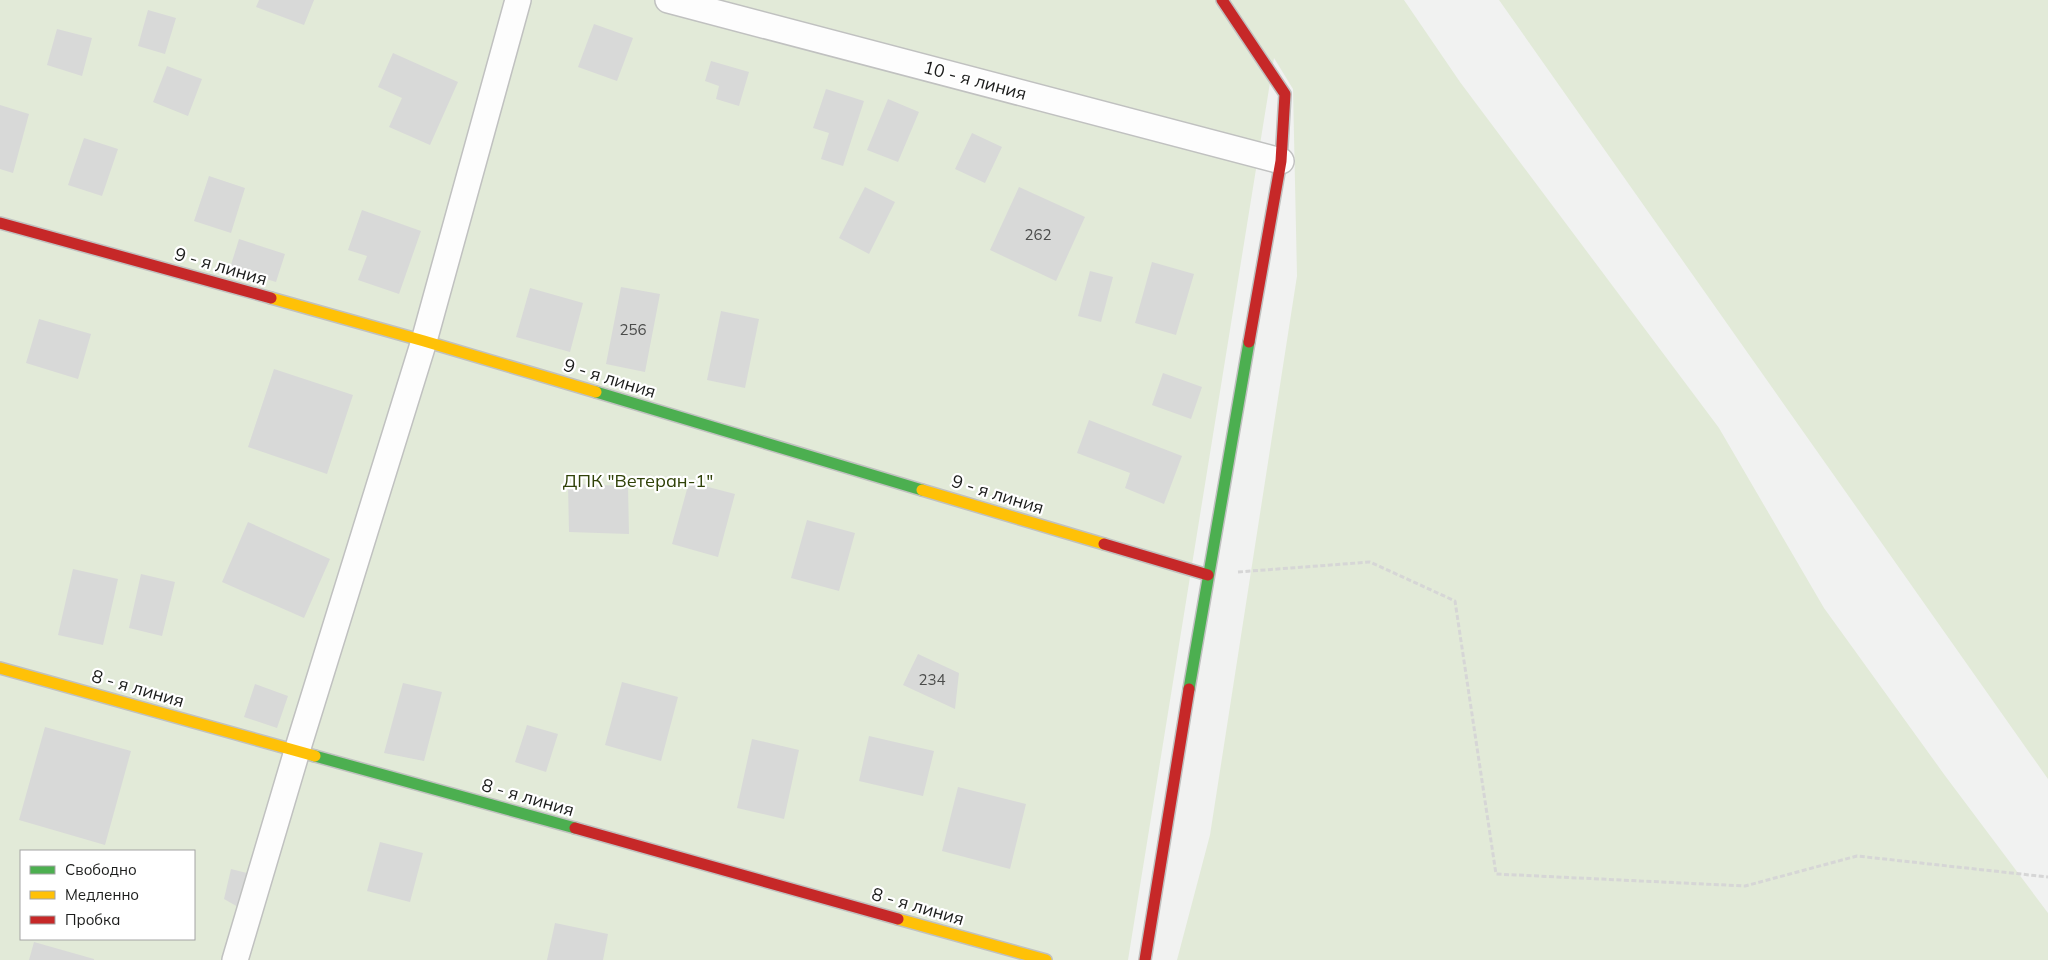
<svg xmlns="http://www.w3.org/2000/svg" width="2048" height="960" viewBox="0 0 2048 960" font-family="Mulish,sans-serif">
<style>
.green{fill:#e2ead8;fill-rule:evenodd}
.building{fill:#d8d9d8}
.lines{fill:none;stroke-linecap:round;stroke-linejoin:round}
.street-casing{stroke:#c0c1c0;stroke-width:28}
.fast-casing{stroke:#c0c1c0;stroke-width:14}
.slow-casing{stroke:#c0c1c0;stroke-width:14}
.jam-casing{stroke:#c0c1c0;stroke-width:14}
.path{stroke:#d6d6d6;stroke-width:3;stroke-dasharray:5 2.5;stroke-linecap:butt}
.street{stroke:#fdfdfd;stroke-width:25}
.fast{stroke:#4caf50;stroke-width:11}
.slow{stroke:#ffc107;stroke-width:11}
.jam{stroke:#c62828;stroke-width:11}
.labels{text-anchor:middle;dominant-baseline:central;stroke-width:4.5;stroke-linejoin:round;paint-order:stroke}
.number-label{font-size:15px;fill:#4b4c4b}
.street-label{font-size:18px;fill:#1b1c1b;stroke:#fff}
.park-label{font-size:18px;fill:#304208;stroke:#fff}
</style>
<rect width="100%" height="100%" fill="#f1f2f1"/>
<path class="green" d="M0,0H1404L1460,82L1719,428L1824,608L1946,777L2048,913V960H1177L1210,835L1297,276L1293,89L1274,58L1128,960H0ZM21,851H194V939H21Z
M1499,0H2048V779Z"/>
<path class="building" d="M259,0H314L304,25L256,7Z
M148,10L176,18L165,54L138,46Z
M594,24L633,38L617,81L578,67Z
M57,29L92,38L82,76L47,65Z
M393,53L458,82L430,145L389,127L402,98L378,87Z
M711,61L749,72L739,106L716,99L719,86L705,81Z
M167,66L202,79L188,116L153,102Z
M826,89L864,101L843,166L821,159L829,133L813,128Z
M888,99L919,112L898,162L867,150Z
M0,105L29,114L13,173L0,169Z
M972,133L1002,147L985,183L955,169Z
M84,138L118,149L102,196L68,185Z
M209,176L245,188L231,233L194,221Z
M865,187L895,202L869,254L839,238Z
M1019,187L1085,217L1056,281L990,250Z
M362,210L421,231L399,294L358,280L367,256L348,250Z
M239,239L285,254L276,282L230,268Z
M1152,262L1194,274L1176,335L1135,323Z
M1090,271L1113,277L1101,322L1078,316Z
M621,287L660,294L645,372L606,364Z
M530,288L583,303L570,352L516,337Z
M721,311L759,319L745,388L707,380Z
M39,319L91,334L78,379L26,363Z
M274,369L353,395L327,474L248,447Z
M1163,373L1202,387L1191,419L1152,405Z
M1089,420L1182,456L1164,504L1125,488L1130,473L1077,453Z
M689,482L735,494L718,557L672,544Z
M568,484L628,486L629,534L569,532Z
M807,520L855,533L839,591L791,578Z
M248,522L330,559L304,618L222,582Z
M73,569L118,579L103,645L58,635Z
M141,574L175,582L162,636L129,628Z
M918,654L959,673L955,709L903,685Z
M622,682L678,697L661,761L605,745Z
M403,683L442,692L424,761L384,753Z
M255,684L288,696L277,728L244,717Z
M527,725L558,734L546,772L515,762Z
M45,727L131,751L105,845L19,820Z
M869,736L934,751L923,796L859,781Z
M752,739L799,750L784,819L737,808Z
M958,787L1026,804L1010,869L942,851Z
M380,842L423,853L410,902L367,891Z
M231,869L255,875L247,912L224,899Z
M555,923L608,934L603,960H547Z
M34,942L94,959V960H29Z"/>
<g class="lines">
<defs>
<path id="street" d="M668,0L1281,161
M235,960L297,751L424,341L518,0"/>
<path id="fast" d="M596,392L922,490
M1189,689L1249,342
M315,756L575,828"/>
<path id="slow" d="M271,298L424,341L596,392
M922,490L1104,544
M0,668L315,756
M898,919L1046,960"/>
<path id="jam" d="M1222,0L1285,94L1281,161L1249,342
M0,223L271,298
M1104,544L1208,575
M575,828L898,919
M1145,960L1189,689"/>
</defs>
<use href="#street" class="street-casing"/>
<use href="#fast" class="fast-casing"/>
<use href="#slow" class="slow-casing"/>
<use href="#jam" class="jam-casing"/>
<path class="path" d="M1238,572L1370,562L1455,601L1496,874L1745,886L1857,856L2048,877"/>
<use href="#street" class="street"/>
<use href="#fast" class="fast"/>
<use href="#slow" class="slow"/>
<use href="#jam" class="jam"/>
</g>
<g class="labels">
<g class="number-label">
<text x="1038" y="234">262</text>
<text x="633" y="329">256</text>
<text x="932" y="679">234</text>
</g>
<g class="street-label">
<text transform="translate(975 80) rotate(15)">10 - я линия</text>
<text transform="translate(221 266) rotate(16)">9 - я линия</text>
<text transform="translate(610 378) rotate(17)">9 - я линия</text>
<text transform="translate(998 494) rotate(17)">9 - я линия</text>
<text transform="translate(138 688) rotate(16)">8 - я линия</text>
<text transform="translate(528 797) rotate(16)">8 - я линия</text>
<text transform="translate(918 906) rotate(16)">8 - я линия</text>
</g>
<g class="park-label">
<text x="638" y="480">ДПК "Ветеран-1"</text>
</g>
</g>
<rect x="20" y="850" width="175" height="90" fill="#ffffff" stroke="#a4a4a4"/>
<rect x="30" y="866" width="25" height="8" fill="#4caf50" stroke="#a4a4a4"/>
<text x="65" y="875" font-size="15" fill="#1b1c1b">Свободно</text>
<rect x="30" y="891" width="25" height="8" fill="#ffc107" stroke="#a4a4a4"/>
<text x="65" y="900" font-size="15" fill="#1b1c1b">Медленно</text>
<rect x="30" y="916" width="25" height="8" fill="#c62828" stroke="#a4a4a4"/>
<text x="65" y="925" font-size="15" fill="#1b1c1b">Пробка</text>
</svg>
